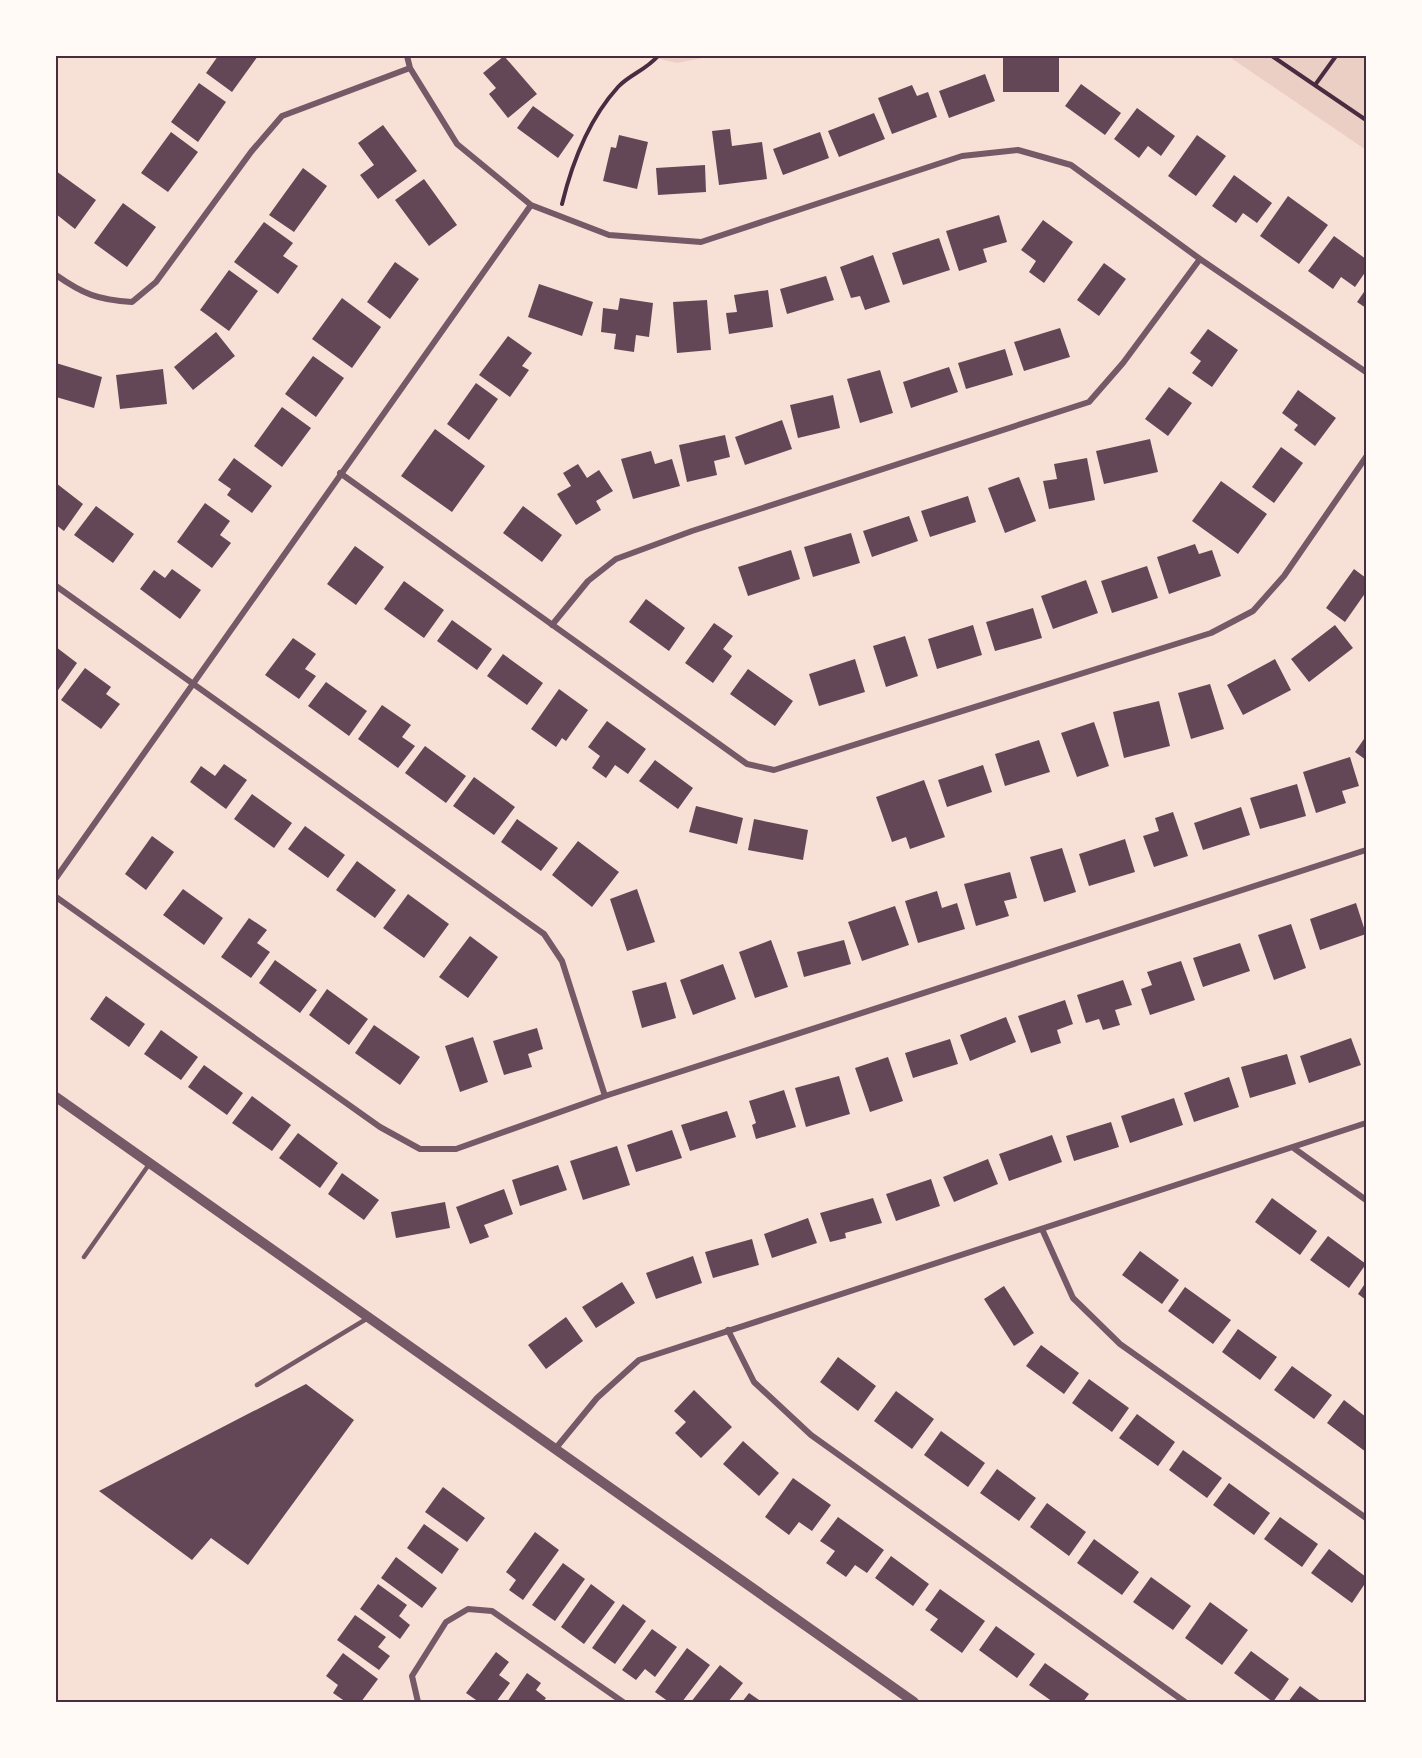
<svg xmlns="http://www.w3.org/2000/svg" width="1422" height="1758" viewBox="0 0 1422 1758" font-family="'Roboto Condensed',sans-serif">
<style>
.green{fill:#ebcfc5}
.building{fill:#644757}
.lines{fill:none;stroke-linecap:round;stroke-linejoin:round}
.path{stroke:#4a2c40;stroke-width:4}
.service{stroke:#755966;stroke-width:4.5}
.minor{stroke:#755966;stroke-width:6}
.tertiary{stroke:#755966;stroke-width:10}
.neatline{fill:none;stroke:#4a2c40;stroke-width:2}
</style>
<rect width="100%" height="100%" fill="#f7e1d7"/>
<path class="green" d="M647,56H713L677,63Z
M1228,56H1366V150Z"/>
<path class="building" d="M218,56H258L232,92L206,73Z
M504,56L537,94L508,118L489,94L496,88L483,73Z
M1003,56H1059V92H1003Z
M985,74L995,101L949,118L939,91Z
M199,83L226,102L198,142L171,122Z
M1081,84L1121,113L1105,135L1065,106Z
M912,85L917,96L928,92L937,117L892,134L878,98Z
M533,106L574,135L558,158L517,128Z
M1137,108L1175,136L1161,156L1148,146L1139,158L1114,139Z
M874,113L885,139L839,157L828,131Z
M383,125L417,171L378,199L360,175L374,165L358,143Z
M730,129L732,146L762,142L767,179L719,185L712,131Z
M171,132L198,152L168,192L141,173Z
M820,132L829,158L783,175L773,149Z
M619,135L648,142L637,189L603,181L611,147L616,148Z
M1197,135L1226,156L1196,196L1168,176Z
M705,165L706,192L658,195L656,168Z
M303,168L327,186L294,232L269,215Z
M56,171L96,200L75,229L56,214Z
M1234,175L1272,203L1257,223L1243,213L1236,223L1212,206Z
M424,179L457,225L429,246L395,200Z
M1288,196L1328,225L1299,264L1260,236Z
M123,203L156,227L127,267L94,243Z
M999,215L1007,242L983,249L987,262L959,271L946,231Z
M1043,220L1073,242L1044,283L1029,272L1036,261L1021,250Z
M264,222L293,243L283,256L298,266L278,294L234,262Z
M1334,236L1366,259V271L1355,287L1341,277L1333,289L1308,271Z
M939,238L950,270L903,285L892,253Z
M873,255L890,302L865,310L860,296L851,298L840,267Z
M395,262L419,279L390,319L367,302Z
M1104,263L1126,279L1099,316L1077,300Z
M229,270L258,291L229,331L200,310Z
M826,276L834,300L787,314L780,289Z
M539,284L593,302L582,336L528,317Z
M1366,289V308L1357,302Z
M768,290L773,327L729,334L726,313L737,312L734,295Z
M342,298L381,327L352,368L312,339Z
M620,298L653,303L649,337L636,335L634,352L614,349L616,334L601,332L603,308L618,310Z
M707,300L711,350L677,353L673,302Z
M1060,328L1070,357L1024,371L1014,342Z
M1208,329L1238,350L1212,387L1192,373L1201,361L1190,353Z
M216,332L235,356L193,390L174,367Z
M508,336L532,353L522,366L529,370L510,397L479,375Z
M1005,349L1013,375L966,389L958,363Z
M313,356L344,378L316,417L285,394Z
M56,363L102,377L94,408L56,397Z
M949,367L958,392L911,408L903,382Z
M163,369L167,404L120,409L116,375Z
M880,370L893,413L860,423L847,379Z
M476,383L498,399L469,440L447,424Z
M1169,387L1192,403L1168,436L1145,419Z
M1298,390L1336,418L1315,446L1294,430L1298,425L1282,413Z
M833,395L840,428L798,438L790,405Z
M282,407L311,428L282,467L254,446Z
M782,420L792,449L745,465L735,437Z
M435,429L485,466L452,512L401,476Z
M725,435L730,457L714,461L717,475L687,482L679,445Z
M1150,439L1158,472L1104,484L1096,451Z
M1281,447L1303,463L1274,503L1252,487Z
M651,451L655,464L672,459L680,486L633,499L621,459Z
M234,458L272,486L252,513L227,495L231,489L218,480Z
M1087,458L1095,500L1049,509L1043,481L1057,479L1054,464Z
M578,464L587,478L599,470L613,491L596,501L601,510L576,525L557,494L571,486L563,473Z
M1019,477L1036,521L1005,533L988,488Z
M1221,481L1267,514L1238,554L1192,521Z
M56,483L83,504L64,531L56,525Z
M968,496L976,522L930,537L921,511Z
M205,503L230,521L220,535L231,543L212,568L177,542Z
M96,506L134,534L113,563L74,535Z
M523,506L562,535L542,562L503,533Z
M909,516L918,541L872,557L863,531Z
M851,533L860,563L813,577L804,547Z
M1195,544L1199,554L1212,550L1221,576L1169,594L1157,557Z
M355,546L384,567L356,605L327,584Z
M791,550L800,579L748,596L738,567Z
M1147,566L1158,598L1112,613L1101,581Z
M172,569L201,590L180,619L140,589L154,570L165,578Z
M1354,569L1366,578V592L1345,622L1326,608Z
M1086,580L1098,613L1053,629L1041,596Z
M404,581L444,610L424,638L384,609Z
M646,599L685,628L669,651L629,622Z
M1033,608L1042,638L995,651L986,622Z
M452,620L492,649L477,670L437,641Z
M714,623L733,636L723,649L732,656L713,683L685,663Z
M973,625L982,655L937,669L928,639Z
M1335,625L1353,648L1309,682L1291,659Z
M905,636L918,676L886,687L873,646Z
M293,638L316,654L305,669L316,676L299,699L265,675Z
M56,647L77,663L56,693Z
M503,654L543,683L527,705L487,676Z
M855,659L865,692L819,706L809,674Z
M1275,659L1291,690L1243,715L1227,685Z
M85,668L111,687L106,694L120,704L101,729L61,700Z
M748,669L793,701L775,726L730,694Z
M326,682L367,711L349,736L308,706Z
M1210,684L1224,729L1191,739L1178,693Z
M559,689L588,710L566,741L562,738L556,747L531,729Z
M1159,701L1170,746L1124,758L1113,712Z
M382,705L411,725L402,737L415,746L398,768L358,739Z
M607,721L646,749L628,774L615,765L606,778L592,768L600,756L588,747Z
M1094,722L1109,766L1077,777L1061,733Z
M1366,736V760L1355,752Z
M1039,740L1050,772L1005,786L995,754Z
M425,746L466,776L446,803L405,773Z
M1350,757L1359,786L1342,791L1346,803L1316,813L1303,772Z
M655,760L693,788L678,809L639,781Z
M224,764L247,780L226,809L190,782L201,766L215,776Z
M983,765L992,792L947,807L938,780Z
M474,777L515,807L494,835L453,806Z
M924,780L945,837L910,849L906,837L892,842L876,797Z
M1297,784L1306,816L1260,829L1250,798Z
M252,794L292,823L274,848L234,819Z
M696,806L743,818L737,844L689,832Z
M1241,807L1250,835L1203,850L1194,823Z
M1173,812L1188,856L1154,867L1143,836L1159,831L1155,818Z
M517,819L558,848L541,871L501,842Z
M754,819L808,830L803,860L748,850Z
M305,826L345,855L328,878L288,849Z
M152,836L174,852L146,890L125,874Z
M1125,839L1135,872L1089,886L1079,854Z
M578,841L619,872L592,907L552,875Z
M1062,848L1076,892L1044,902L1030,857Z
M357,861L396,890L375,918L336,890Z
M1010,872L1017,898L1004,901L1009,916L976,926L964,884Z
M183,889L223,918L204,945L163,915Z
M637,889L655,942L627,951L610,899Z
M937,891L942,908L957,903L965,929L918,943L905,901Z
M408,894L449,924L424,958L383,928Z
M1356,903L1366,934L1320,950L1310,919Z
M895,906L909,945L862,961L848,922Z
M249,918L267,930L257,943L270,952L251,978L221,957Z
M1291,924L1306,968L1274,980L1258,935Z
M470,936L498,957L468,998L439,977Z
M771,940L788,987L755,998L739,952Z
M844,940L851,964L804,977L797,952Z
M1240,943L1250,971L1203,987L1193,958Z
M275,960L317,990L300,1013L259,983Z
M1181,961L1195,1000L1150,1015L1141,989L1152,985L1147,972Z
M723,964L736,999L693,1015L680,980Z
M1123,980L1132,1005L1115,1010L1120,1025L1103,1030L1099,1019L1086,1023L1077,995Z
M666,982L676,1018L642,1028L632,991Z
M327,989L368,1019L349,1045L309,1015Z
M106,996L145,1024L129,1047L90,1019Z
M1065,1000L1073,1024L1057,1030L1061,1043L1031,1053L1018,1016Z
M1006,1017L1016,1042L970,1061L960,1035Z
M374,1025L420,1057L400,1085L355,1053Z
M537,1028L543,1049L528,1054L532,1067L504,1075L493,1041Z
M161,1030L198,1057L181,1080L144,1054Z
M473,1037L488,1082L460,1092L445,1046Z
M1351,1038L1361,1065L1309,1083L1300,1056Z
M950,1039L958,1064L913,1078L905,1053Z
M1287,1054L1296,1084L1250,1098L1241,1067Z
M888,1057L903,1101L870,1112L855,1068Z
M204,1065L243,1093L227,1115L188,1087Z
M839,1076L850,1114L806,1127L795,1088Z
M1229,1077L1239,1107L1194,1122L1184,1093Z
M784,1090L796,1127L756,1139L752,1125L756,1123L749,1101Z
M252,1096L291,1125L272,1151L232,1123Z
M1174,1098L1183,1125L1130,1143L1121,1116Z
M727,1111L736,1137L690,1151L681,1125Z
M1111,1122L1119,1147L1074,1161L1066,1136Z
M672,1130L682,1158L636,1172L627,1145Z
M298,1133L338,1163L320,1188L279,1158Z
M1052,1135L1062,1162L1009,1181L999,1154Z
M617,1146L630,1185L583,1200L570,1161Z
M988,1159L998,1184L954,1202L943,1177Z
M558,1165L567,1190L520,1206L512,1180Z
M342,1173L379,1200L364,1220L328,1194Z
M931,1179L940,1206L896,1221L886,1194Z
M504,1189L513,1214L484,1225L489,1237L470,1244L456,1207Z
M873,1198L882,1223L845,1233L846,1238L830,1242L820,1213Z
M1272,1198L1317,1231L1300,1255L1255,1222Z
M445,1202L450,1228L396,1238L391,1212Z
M808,1218L817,1243L772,1258L764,1234Z
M1328,1236L1366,1264L1349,1288L1310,1260Z
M752,1239L759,1265L713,1278L705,1252Z
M1140,1251L1179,1280L1162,1304L1122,1275Z
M693,1256L702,1283L656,1299L646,1273Z
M622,1282L635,1303L596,1328L582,1307Z
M1366,1282V1300L1358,1294Z
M1004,1286L1034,1333L1014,1346L984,1299Z
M1185,1287L1231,1320L1213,1344L1168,1311Z
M566,1317L583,1341L546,1369L528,1345Z
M1238,1329L1277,1357L1260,1380L1222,1352Z
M1041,1345L1079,1373L1064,1394L1026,1366Z
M838,1357L876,1386L858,1411L820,1382Z
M1292,1366L1332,1395L1314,1419L1274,1390Z
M1089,1379L1129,1408L1112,1432L1072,1403Z
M306,1384L354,1420L248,1565L211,1538L192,1560L99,1491Z
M694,1390L732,1427L701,1458L675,1433L686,1422L674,1411Z
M896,1391L934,1419L912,1449L874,1421Z
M1344,1400L1366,1417V1452L1327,1423Z
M1137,1414L1175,1442L1158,1466L1119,1438Z
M941,1431L985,1463L968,1487L924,1455Z
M743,1441L779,1473L759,1496L723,1464Z
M1183,1450L1222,1478L1207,1498L1169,1470Z
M997,1469L1036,1498L1019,1521L980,1493Z
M793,1478L831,1505L812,1531L799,1522L789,1535L765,1517Z
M1229,1483L1270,1513L1254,1535L1213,1505Z
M443,1487L485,1518L467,1542L425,1512Z
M1047,1503L1086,1532L1069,1556L1030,1527Z
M838,1517L884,1550L867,1573L855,1565L846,1577L826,1563L835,1551L820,1541Z
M1280,1517L1318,1544L1302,1567L1264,1539Z
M424,1524L459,1549L442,1574L407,1548Z
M535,1532L559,1550L523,1600L509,1590L516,1580L506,1572Z
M1094,1539L1139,1572L1122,1595L1077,1563Z
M1329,1549L1366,1577V1582L1352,1603L1311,1573Z
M891,1556L929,1584L913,1606L875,1578Z
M396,1557L437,1588L422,1608L381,1578Z
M563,1563L585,1579L555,1621L532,1605Z
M1151,1577L1191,1606L1173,1630L1133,1602Z
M378,1584L407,1605L399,1616L410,1625L400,1639L360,1609Z
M591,1584L615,1602L584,1644L561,1627Z
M940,1589L985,1621L962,1653L930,1630L938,1619L925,1610Z
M1210,1602L1248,1630L1222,1665L1185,1638Z
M623,1604L646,1621L615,1664L592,1648Z
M355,1615L386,1637L378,1647L390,1656L379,1670L337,1640Z
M996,1626L1035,1654L1017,1678L979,1650Z
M652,1629L677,1647L655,1677L645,1669L636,1680L622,1670Z
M687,1648L710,1665L682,1702H669L655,1692Z
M1251,1651L1289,1679L1273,1702L1234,1673Z
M496,1652L509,1662L499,1675L510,1683L496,1702H479L466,1693Z
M343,1653L378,1679L361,1702H346L333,1693L338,1685L326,1676Z
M1045,1663L1089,1694L1083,1702H1053L1029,1685Z
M720,1665L743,1683L728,1702H691Z
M527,1673L541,1683L536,1690L546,1698L543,1702H507Z
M1300,1686L1322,1702H1288Z
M749,1693L762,1702H742Z"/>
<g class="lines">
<path class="path" d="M1272,56L1366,120
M1315,85L1336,56
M562,204C572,163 589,119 618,87C629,75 646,70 658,56"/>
<path class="service" d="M84,1257L150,1163
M257,1385L368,1318"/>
<path class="minor" d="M407,56L410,68L457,144L531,205L609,235L701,242L962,156L1018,150L1071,165L1200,259L1366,372
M56,275C83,294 98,300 132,302L156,282L251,152L282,116L410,68
M340,473L747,764L774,770L1211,633L1253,611L1284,576L1366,457
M56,586L544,934L562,961L605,1096
M552,625L588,581L616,559L692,531L1089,402L1123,363L1200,259
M56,878L531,205
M56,897L380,1127L420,1149H456L605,1096L1366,850
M1295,1149L1366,1200
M1042,1229L1073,1298L1120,1344L1366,1518
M728,1330L754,1382L811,1435L1185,1702
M556,1448L597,1398L639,1360L1366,1123
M418,1702L412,1676L446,1622L468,1609L492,1611L623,1702"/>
<path class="tertiary" d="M56,1097L914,1702"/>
</g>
<rect width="1422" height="1758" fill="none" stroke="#fffaf5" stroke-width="114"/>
<rect x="57" y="57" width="1308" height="1644" class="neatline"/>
</svg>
